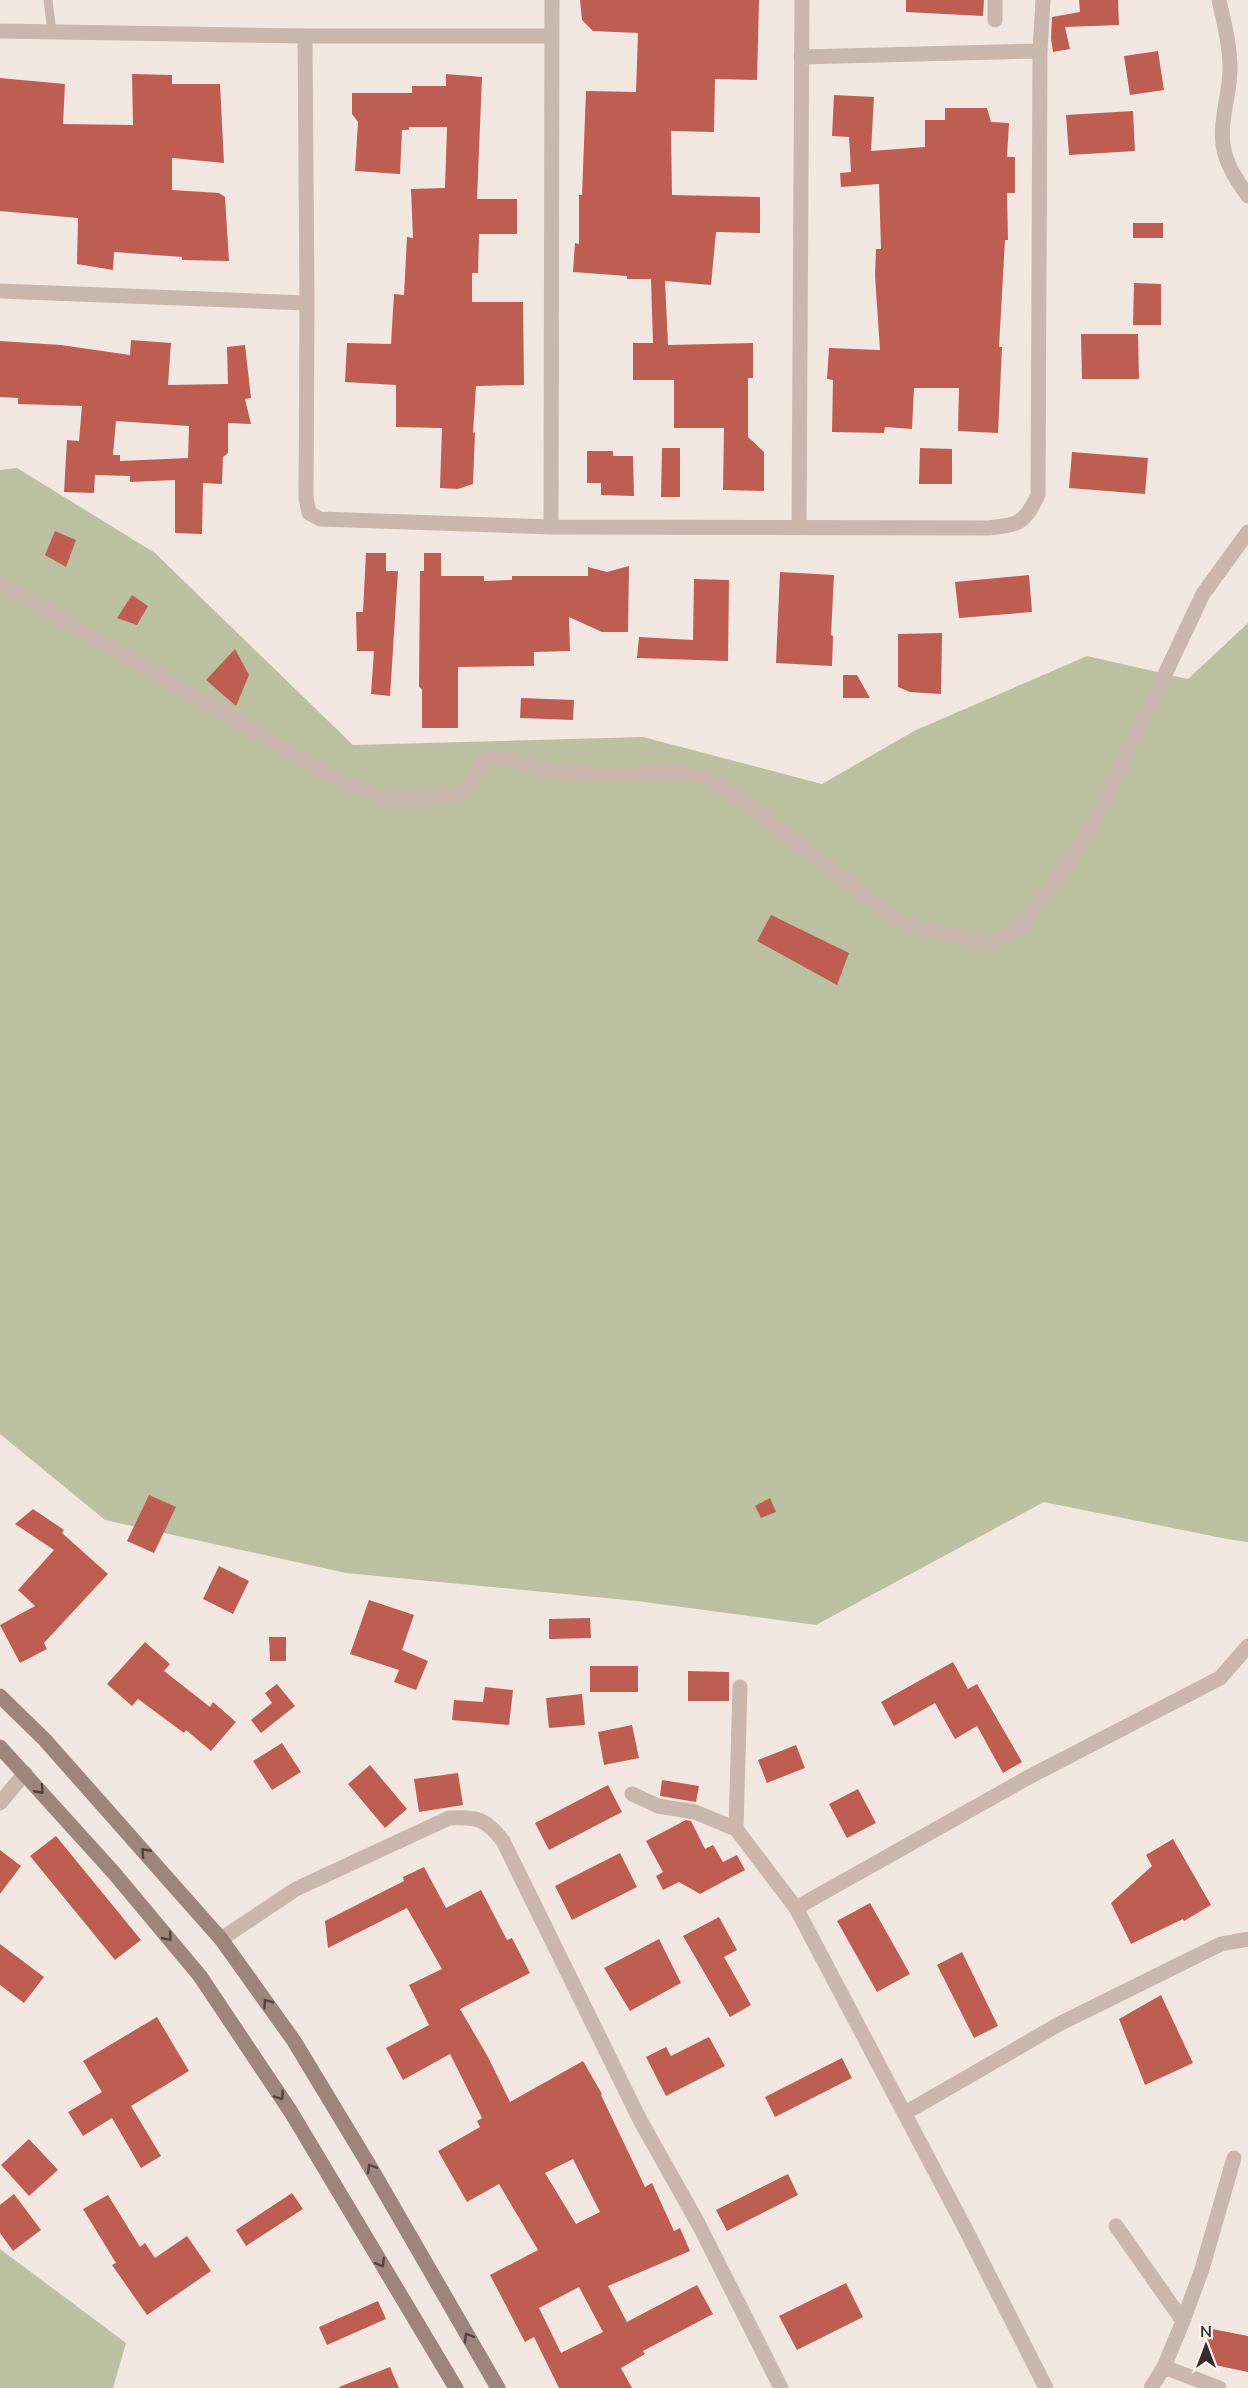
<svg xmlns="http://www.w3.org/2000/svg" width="1248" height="2388" viewBox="0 0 1248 2388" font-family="'Nunito Sans',sans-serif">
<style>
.green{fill:#bac0a0}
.building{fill:#be5d51;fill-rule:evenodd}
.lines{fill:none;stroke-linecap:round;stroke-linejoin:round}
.lane{stroke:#c9b6ac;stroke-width:9}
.street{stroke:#c9b6ac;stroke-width:15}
.secondary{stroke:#9d857e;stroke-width:15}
.oneway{stroke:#514340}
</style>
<rect width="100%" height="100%" fill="#f2e7e0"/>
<path class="green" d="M17,468L155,553L353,745L643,737L822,784L914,731L1087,656L1188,679L1248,623V1542L1227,1539L1044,1502L816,1625L637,1601L346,1573L105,1520L0,1434V470Z
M0,2249L126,2343L113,2388H0Z"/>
<path class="building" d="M580,0H759L757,80L715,79L714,132L671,131L672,195L760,197V233L716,232L711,285L665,281L668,345L753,343V378H748V437L764,452V491L723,490L724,428H674V380H633V343H653L651,279H627V276L573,272L575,243L579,244V195H582L586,91L636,92L638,33L593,31L582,20Z
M906,0H984L983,16L906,12Z
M1079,0H1118L1119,25L1065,27L1070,49L1053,52L1051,38L1052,17L1080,12Z
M1158,51L1164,90L1130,95L1124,56Z
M132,74L172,75V84H220L224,163L172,158V190L219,193L225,197L229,261L182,260V257L114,252L113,270L77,264L78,218L0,211V78L65,84L63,124L133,125Z
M446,74L482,77L477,199H517V234H479L478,273H472V302H523L524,385L476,386L473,433L475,432L473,484L458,489L440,488L442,428L396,427V385L345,382L347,343L391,344L394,294L404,295L407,237L413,238L411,189L445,188L447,127H409V130H402L400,174L355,171L358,122L352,114V93H412V86H446Z
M834,95L874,97L871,151L925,147V120H945V108H987L991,122L1009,123L1007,157H1015V193H1007L1008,240H1005L999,347H1002L998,433L958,431L959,388H914L912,429L885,427L884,433L832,432L833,380L827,379L829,348L880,350L875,276L876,249H881L879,184L841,187L840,173L851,172L849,137L832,136Z
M1133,111L1135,151L1069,155L1066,115Z
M1133,223H1163V238H1133Z
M1134,283L1161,284V325H1133Z
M1081,334H1138L1139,379H1082Z
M131,340L171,343L168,385L228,384L227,347L245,345L251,398L245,399L251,424L228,423V453L223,457L222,484L203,483L202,534L175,533V480L130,482V476L95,475L94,493L64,492L67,440L79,441L82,406L18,404V398L0,397V341L61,345L130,355ZM116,421L189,426L188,458L120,461V455H113Z
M662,448H680V497H661Z
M920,448L952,449V484H919Z
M587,451H613V456H633L634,496L601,495V483H587Z
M1072,452L1148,458L1145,494L1069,488Z
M55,531L76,540L66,567L45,555Z
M366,553H386V571H398L390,696L371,694L374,651H357L356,612H363Z
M424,553H441V576H484V581L512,580V576H588V567L607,572L629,566L628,632H602L569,617L570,651L534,652V666L458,667V728H422V689L419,687L420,571H424Z
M780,572L834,575L831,635L833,636L832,666L776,663Z
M1029,575L1032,612L959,618L955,582Z
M694,579L729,580L728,661L637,658L639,637L693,640Z
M132,595L148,606L137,625L117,618Z
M942,633L941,694L910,692L898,687V634Z
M235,649L249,675L236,706L206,680Z
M843,675H857L870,698H843Z
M521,698L574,700L573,720L520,718Z
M771,915L849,953L837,985L757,941Z
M149,1495L176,1507L154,1553L127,1541Z
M770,1498L776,1512L761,1518L755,1506Z
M33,1509L64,1530L62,1533L108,1574L44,1643L47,1649L20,1663L0,1625L35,1606L18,1590L54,1550L15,1524Z
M219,1566L249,1581L233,1614L203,1599Z
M369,1600L414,1615L402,1650L428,1661L416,1690L394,1682L399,1670L350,1654Z
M590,1618L591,1638L549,1639V1619Z
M269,1637H286V1661H270Z
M145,1642L170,1664L164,1671L210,1707L213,1702L236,1722L211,1751L186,1730L184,1733L138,1699L132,1706L107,1684Z
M953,1662L968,1689L977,1684L1022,1762L1003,1773L977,1726L955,1739L935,1703L894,1726L881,1702Z
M590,1666H638V1692H590Z
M688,1671L729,1672V1701H688Z
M277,1684L295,1706L261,1733L251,1720L272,1703L265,1693Z
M485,1687L513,1690L509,1725L452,1720L454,1700L483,1702Z
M582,1694L585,1725L549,1728L546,1698Z
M632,1725L639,1758L604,1765L598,1732Z
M282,1743L301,1772L272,1790L253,1761Z
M796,1745L805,1768L767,1783L758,1760Z
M370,1765L407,1809L385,1828L348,1784Z
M458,1773L463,1805L419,1812L414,1779Z
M662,1780L699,1786L696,1802L660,1796Z
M608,1785L622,1812L549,1850L535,1823Z
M858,1789L876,1823L847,1838L829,1804Z
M686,1820L691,1821L705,1849L713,1845L723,1862L737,1855L745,1870L700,1894L679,1882L663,1890L656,1876L663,1872L646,1841Z
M56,1836L141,1940L115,1960L30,1856Z
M1173,1839L1211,1905L1184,1921L1183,1919L1131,1944L1111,1903L1152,1866L1146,1855Z
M0,1850L21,1866L0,1894Z
M620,1853L637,1887L572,1920L555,1886Z
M424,1867L446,1908L481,1890L507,1940L512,1938L530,1973L460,2009L488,2057L510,2102L583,2061L602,2094L601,2095L645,2187L652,2183L674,2231L680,2228L690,2251L608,2286L627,2322L697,2285L713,2314L643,2351L645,2354L621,2368L632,2388H559L534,2337L525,2342L490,2275L538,2250L499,2184L467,2202L438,2151L480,2127L477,2121L482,2118L450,2054L403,2080L386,2048L429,2025L409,1985L442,1969L407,1908L328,1948L325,1921L404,1881L403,1877ZM573,2159L600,2212L576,2224L545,2173ZM579,2287L603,2332L561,2353L539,2308Z
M870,1903L910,1974L877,1992L837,1921Z
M719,1917L737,1950L724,1957L751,2005L730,2017L683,1936Z
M659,1939L681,1983L630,2011L604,1968Z
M0,1944L44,1977L24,2003L0,1985Z
M962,1952L998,2026L974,2038L937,1965Z
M1161,1995L1193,2063L1145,2085L1119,2019Z
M157,2017L189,2071L131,2106L161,2156L141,2168L112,2118L83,2136L68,2112L102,2092L83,2061Z
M709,2037L725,2066L666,2096L646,2057L666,2047L671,2056Z
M842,2058L852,2078L775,2117L765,2097Z
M29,2139L58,2170L29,2196L1,2165Z
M788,2174L798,2195L727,2231L716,2210Z
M292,2193L303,2209L246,2246L236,2230Z
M14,2194L41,2230L13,2251L0,2233V2205Z
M108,2195L140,2247L145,2243L155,2258L187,2236L211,2271L147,2315L112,2265L116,2263L83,2209Z
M846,2283L863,2317L797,2350L779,2316Z
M378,2301L386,2319L327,2345L319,2327Z
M1207,2328L1248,2336V2372L1200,2362Z
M390,2367L399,2388H340L339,2387Z"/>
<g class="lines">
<path class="lane" d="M48,0L52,32"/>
<path class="street" d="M1219,0C1224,23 1230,45 1230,69C1230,85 1226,99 1224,115C1218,149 1228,169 1248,196
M995,20V0
M0,31L305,36H550
M305,36L307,303L306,498L309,513L320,519L551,527L988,528C1019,525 1024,524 1038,495L1040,51L801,57
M1040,51L1043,0
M0,291L307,303
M551,527L552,0
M799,527L802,0
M0,583L344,783L386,798L420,799L463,793L487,757L522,763L551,772L604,775L679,773L706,778L738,797L897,920L926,931L992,943L1023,925L1065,867L1095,822L1203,594L1248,532
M632,1794L658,1806L695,1812L736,1829L796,1908L966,2230L1046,2388
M0,1803L25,1773
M736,1829L740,1687
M796,1908L1027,1778L1220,1678L1248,1646
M221,1939L296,1889L449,1818C478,1817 485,1818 503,1841L640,2120L699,2225L781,2388
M905,2113L1061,2023L1221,1944L1248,1939
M1116,2226L1183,2321L1164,2367L1151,2388
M1183,2321L1202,2269L1234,2158
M1164,2367L1219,2388"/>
<path class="secondary" d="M0,1696L45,1740L221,1939L294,2041L369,2165L498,2388
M0,1747L114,1873L200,1976L291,2112L456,2388"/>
</g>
<defs><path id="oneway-chevron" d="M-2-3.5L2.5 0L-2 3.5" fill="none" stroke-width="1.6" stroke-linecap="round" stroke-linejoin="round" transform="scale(1.5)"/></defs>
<g class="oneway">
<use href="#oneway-chevron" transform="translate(40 1790) rotate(48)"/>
<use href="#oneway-chevron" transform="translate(145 1852) rotate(-132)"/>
<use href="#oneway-chevron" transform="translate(168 1937) rotate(50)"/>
<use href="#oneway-chevron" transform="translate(267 2003) rotate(-125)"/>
<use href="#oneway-chevron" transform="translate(280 2096) rotate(56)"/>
<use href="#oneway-chevron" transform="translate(371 2168) rotate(-120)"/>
<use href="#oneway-chevron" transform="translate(381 2263) rotate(59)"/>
<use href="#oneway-chevron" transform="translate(468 2337) rotate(-120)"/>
</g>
<g transform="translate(1206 2346)" stroke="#f9f1ec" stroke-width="4.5" paint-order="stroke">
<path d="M0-4.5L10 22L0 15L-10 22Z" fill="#382d2b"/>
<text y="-9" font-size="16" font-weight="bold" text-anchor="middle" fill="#382d2b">N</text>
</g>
</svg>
